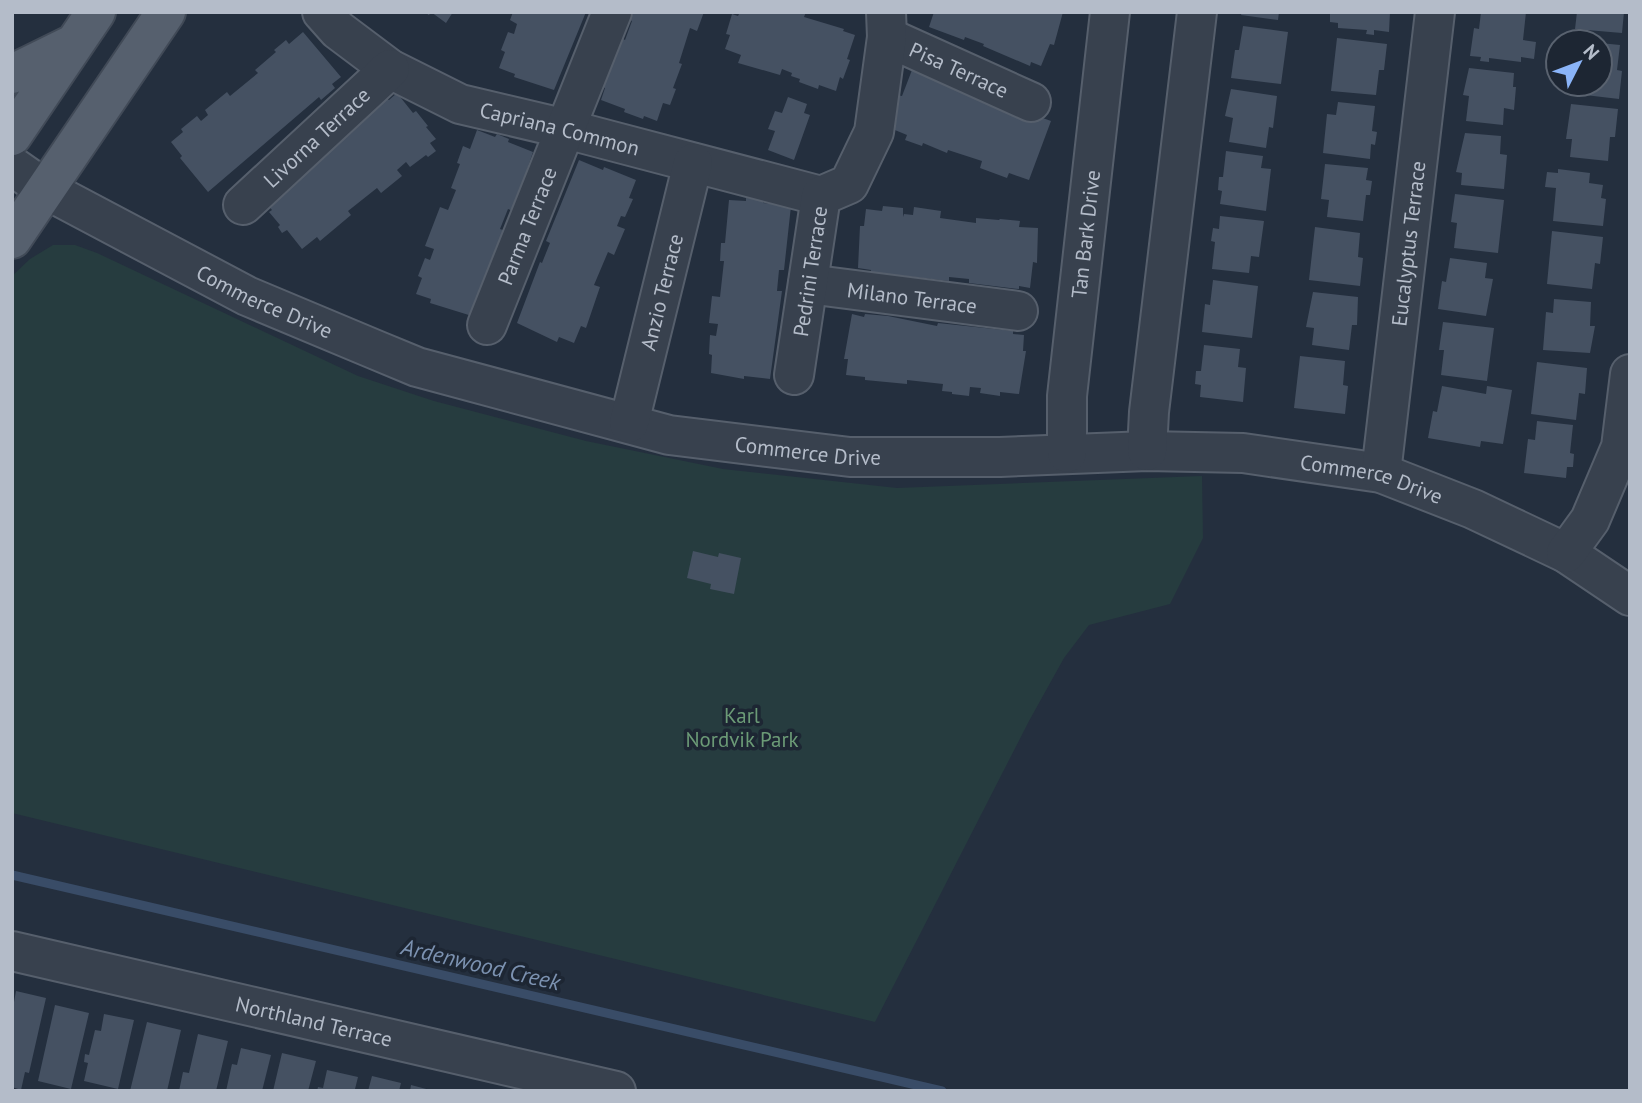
<svg xmlns="http://www.w3.org/2000/svg" width="1642" height="1103" viewBox="0 0 1642 1103" font-family="'PT Sans',sans-serif">
<style>
.green{fill:#263c3f}
.lines{fill:none;stroke-linecap:round;stroke-linejoin:round}
.stream{stroke:#394c67;stroke-width:9}
.building{fill:#455162}
.minor-casing{stroke:#565f6c;stroke-width:42}
.major-casing{stroke:#414a57;stroke-width:42}
.minor{stroke:#38414e;stroke-width:38}
.major{stroke:#56606e;stroke-width:38}
.labels{text-anchor:middle;dominant-baseline:central;stroke-width:7;stroke-linejoin:round;paint-order:stroke}
.street-label{font-size:21px;fill:#b4bcc9;stroke:#1d2633}
.park-label{font-size:21px;fill:#6b9a76;stroke:#1d2633}
.water-label{font-size:23px;font-style:italic;fill:#7c92b1;stroke:#1d2633}
</style>
<rect width="100%" height="100%" fill="#242f3e"/>
<path class="green" d="M53,245H75L97,253L358,376L434,401L586,441L723,469L897,488L1202,476L1203,538L1170,604L1089,625L1064,658L1029,721L875,1022L12,813V276L30,259Z"/>
<g class="lines">
<path class="stream" d="M12,875L942,1091"/>
</g>
<path class="building" d="M424,12H453L446,23L431,12L429,15Z
M513,12H586L554,90L514,77L515,74L499,68L505,52L501,50L508,32L514,34L517,24L510,20Z
M631,12H704L697,31L690,28L679,63L682,64L673,88L676,89L670,105L663,103L657,121L644,116L643,119L624,112L625,109L601,100L605,88L603,87L621,38L625,40L632,21L628,19Z
M740,12H806L804,17L844,29L843,31L855,35L847,59L850,60L843,79L840,77L836,91L819,85L818,89L799,82L800,79L791,76L792,73L782,69L780,75L738,63L741,55L725,49L730,35L726,34L732,14L738,16Z
M934,12H1063L1054,45L1050,44L1041,66L1031,62L1030,66L983,46L984,44L965,37L964,40L929,27Z
M1242,12H1279L1278,20L1241,15Z
M1330,12H1390L1389,32L1374,30V35L1366,34L1367,30L1338,28V23L1330,22Z
M1481,12H1526L1523,40L1536,42L1534,59L1521,57V62L1489,58V62L1480,61L1481,57L1470,56L1474,28L1479,29Z
M1577,12H1624L1622,33L1575,29Z
M1243,26L1288,32L1281,84L1231,78L1235,50H1239Z
M303,32L341,77L332,84L335,88L321,100L319,97L208,192L180,158L182,156L171,142L183,132L181,129L197,116L201,121L208,115L205,110L227,92L230,96L258,73L255,70L276,52L274,50L286,40L289,44Z
M1337,38L1387,44L1384,70H1379L1376,95L1331,91Z
M1600,43L1620,45L1617,70L1622,71L1619,99L1568,93L1569,84H1600Z
M1469,68L1514,73L1513,87H1516L1514,110L1504,108L1503,125L1466,121L1469,96L1463,95Z
M912,70L1051,121L1029,180L1009,173L1007,178L980,168L982,161L948,150L947,153L923,143L922,146L905,140L907,135L890,128L897,95L902,96Z
M1231,89L1277,96L1273,128L1269,127L1266,148L1229,142L1233,118L1225,116Z
M397,93L413,113L416,111L428,126L426,127L436,139L430,143L436,151L428,157L426,155L410,167L406,162L397,170L402,176L381,193L377,188L348,211L351,215L320,241L317,237L302,249L287,230L282,233L278,227L280,225L269,212L272,210L266,203L331,151L328,147L387,99L389,100Z
M788,97L807,104L804,113L810,115L794,160L768,150L775,131L768,129L775,111L782,113Z
M1338,102L1375,106L1372,131L1377,132L1375,145L1371,144L1370,159L1323,153L1327,114L1336,115Z
M1571,104L1618,109L1615,137H1610L1608,161L1570,157L1572,139H1566Z
M477,130L495,137L497,134L509,139L508,142L533,152L513,211L508,209L500,229L506,231L472,316L430,303L431,299L416,294L422,278L418,276L425,258L430,260L434,249L425,246L440,207L448,210L456,190L451,188L460,164L457,163L463,146L470,149Z
M1465,133L1501,136L1500,154L1507,155L1504,189L1461,185L1462,173L1456,172Z
M1226,151L1263,156L1261,168L1271,169L1266,211L1220,204L1222,191L1218,190L1219,177H1223Z
M579,160L603,170L604,167L636,180L629,198L633,199L625,217L621,216L617,226L625,229L614,255L608,252L594,285L600,287L586,328L581,326L574,343L559,337L557,342L517,323L540,262L542,263L550,243L546,241Z
M1325,164L1368,168L1366,180L1372,181L1370,195H1366L1363,221L1327,217L1329,200L1321,199Z
M1558,169L1590,173L1589,183L1603,185L1601,198L1606,199L1603,226L1553,221L1556,188L1545,187L1547,172L1558,173Z
M1455,194L1504,200L1498,253L1454,248L1457,223L1451,222Z
M746,198L764,199L763,203L791,206L784,270H779L777,291H782L770,379L744,376V379L711,373L712,355L709,354L710,335L716,336L718,324L709,323L712,296L720,297L724,261H720L721,243H725L729,200L746,201Z
M883,206L903,208V217L904,214L913,215L914,207L941,211L940,218L976,223V218L999,220L1000,219L1020,221L1019,227L1038,228L1037,263L1033,262L1030,288L1019,286V289L969,283V279L949,277V281L871,272V270L858,268L860,226H864L866,209L882,211Z
M1220,216L1264,221L1259,257L1251,256L1249,273L1212,269L1215,242L1211,241L1213,228L1219,229Z
M1315,227L1360,233L1358,257L1363,258L1360,286L1309,280Z
M1552,231L1603,237L1600,264L1595,263L1592,289L1547,284Z
M1450,258L1487,263L1485,278L1493,279L1486,316L1438,309L1442,281L1446,282Z
M1213,280L1258,286L1252,338L1202,332L1205,304L1210,305Z
M1313,292L1358,297L1357,325H1352L1349,350L1312,345L1314,328L1306,327Z
M1554,299L1591,302L1590,326H1595L1590,353L1543,350L1546,312L1553,313Z
M852,314L864,317L865,314L888,316L937,326L938,323L1013,331V334L1024,335L1023,351H1026L1019,394L1000,392V396L980,393L981,388L970,387L969,396L952,394V392L942,391L943,384L907,380V384L865,380V377L846,375L848,359H844Z
M1443,322L1494,328L1487,381L1441,375L1444,350H1439Z
M1204,345L1240,349L1238,367L1246,368L1243,402L1200,397L1201,385L1195,384L1196,371H1201Z
M1300,356L1345,361L1343,385L1348,386L1345,414L1294,408Z
M1537,362L1587,368L1585,394L1579,393L1576,420L1531,414Z
M1442,386L1486,394L1487,386L1512,390L1503,444L1481,441L1480,447L1428,438L1433,411L1437,412Z
M1537,421L1573,425L1570,453L1574,454L1573,467H1567L1566,478L1524,473L1528,439L1535,440Z
M693,551L718,557L719,553L741,558L734,594L710,589L711,584L687,578Z
M16,991L46,998L29,1073L25,1072L21,1090L12,1087V1013Z
M55,1005L89,1013L71,1089L38,1081Z
M104,1014L134,1020L118,1089L84,1081L88,1063L84,1062L85,1054L89,1055L95,1030L101,1031Z
M147,1022L181,1030L167,1091H130Z
M198,1034L228,1041L216,1091H179L183,1072L189,1073Z
M241,1048L271,1055L262,1091H226L232,1064L237,1065Z
M282,1053L316,1061L308,1091H273Z
M327,1070L358,1077L355,1089L317,1091L318,1087L323,1088Z
M372,1076L401,1083L399,1091H368Z
M411,1085L430,1090L429,1091H410Z"/>
<g class="lines">
<defs>
<g id="minor">
<path id="s1" d="M322,12L338,30L390,69L460,104L566,129L821,196"/>
<path id="s2" d="M887,37L1031,102"/>
<path id="s3" d="M12,166L45,189L247,296L376,350L417,367L669,435L850,457H1000L1147,451L1243,453L1381,473L1473,509L1566,553L1630,596"/>
<path id="s4" d="M243,205L390,69"/>
<path id="s5" d="M808,284L1018,311"/>
<path id="s6" d="M487,325L612,12"/>
<path id="s7" d="M794,375L821,196L849,184L874,132L887,37L886,12"/>
<path id="s8" d="M629,423L693,163"/>
<path d="M1147,451L1149,412L1197,12"/>
<path id="s9" d="M1067,453V396L1110,12"/>
<path id="s10" d="M1381,473L1435,12"/>
<path d="M1566,553L1590,520L1621,447L1630,374"/>
<path id="s11" d="M12,951L616,1091"/>
</g>
<path id="major" d="M12,74L73,44
M12,136L96,12
M12,239L166,12"/>
</defs>
<use href="#minor" class="minor-casing"/>
<use href="#major" class="major-casing"/>
<use href="#minor" class="minor"/>
<use href="#major" class="major"/>
</g>
<g class="labels">
<g class="street-label">
<text stroke="none"><textPath href="#s2" startOffset="79">Pisa Terrace</textPath></text>
<text stroke="none"><textPath href="#s1" startOffset="270">Capriana Common</textPath></text>
<text stroke="none"><textPath href="#s4" startOffset="100">Livorna Terrace</textPath></text>
<text stroke="none"><textPath href="#s6" startOffset="107">Parma Terrace</textPath></text>
<text stroke="none"><textPath href="#s9" startOffset="220">Tan Bark Drive</textPath></text>
<text stroke="none"><textPath href="#s10" startOffset="231">Eucalyptus Terrace</textPath></text>
<text stroke="none"><textPath href="#s7" startOffset="105">Pedrini Terrace</textPath></text>
<text stroke="none"><textPath href="#s8" startOffset="135">Anzio Terrace</textPath></text>
<text stroke="none"><textPath href="#s5" startOffset="105">Milano Terrace</textPath></text>
<text stroke="none"><textPath href="#s3" startOffset="287">Commerce Drive</textPath></text>
<text stroke="none"><textPath href="#s3" startOffset="854">Commerce Drive</textPath></text>
<text stroke="none"><textPath href="#s3" startOffset="1421">Commerce Drive</textPath></text>
<text stroke="none"><textPath href="#s11" startOffset="310">Northland Terrace</textPath></text>
</g>
<g class="park-label">
<text x="742" y="715">Karl<tspan x="742" dy="24">Nordvik Park</tspan></text>
</g>
<g class="water-label">
<text transform="translate(481 964) rotate(13)">Ardenwood Creek</text>
</g>
</g>
<rect width="1642" height="1103" fill="none" stroke="#b4bcc9" stroke-width="28"/>
<g transform="translate(1579 63) rotate(48)"><circle r="33" fill="#1d2633" stroke="#59626f" stroke-width="2"/>
<path d="M0-5L12 26L0 18L-12 26Z" fill="#8ab4f8"/>
<text y="-10" font-size="19" font-weight="bold" text-anchor="middle" fill="#b4bcc9">N</text>
</g>
</svg>
